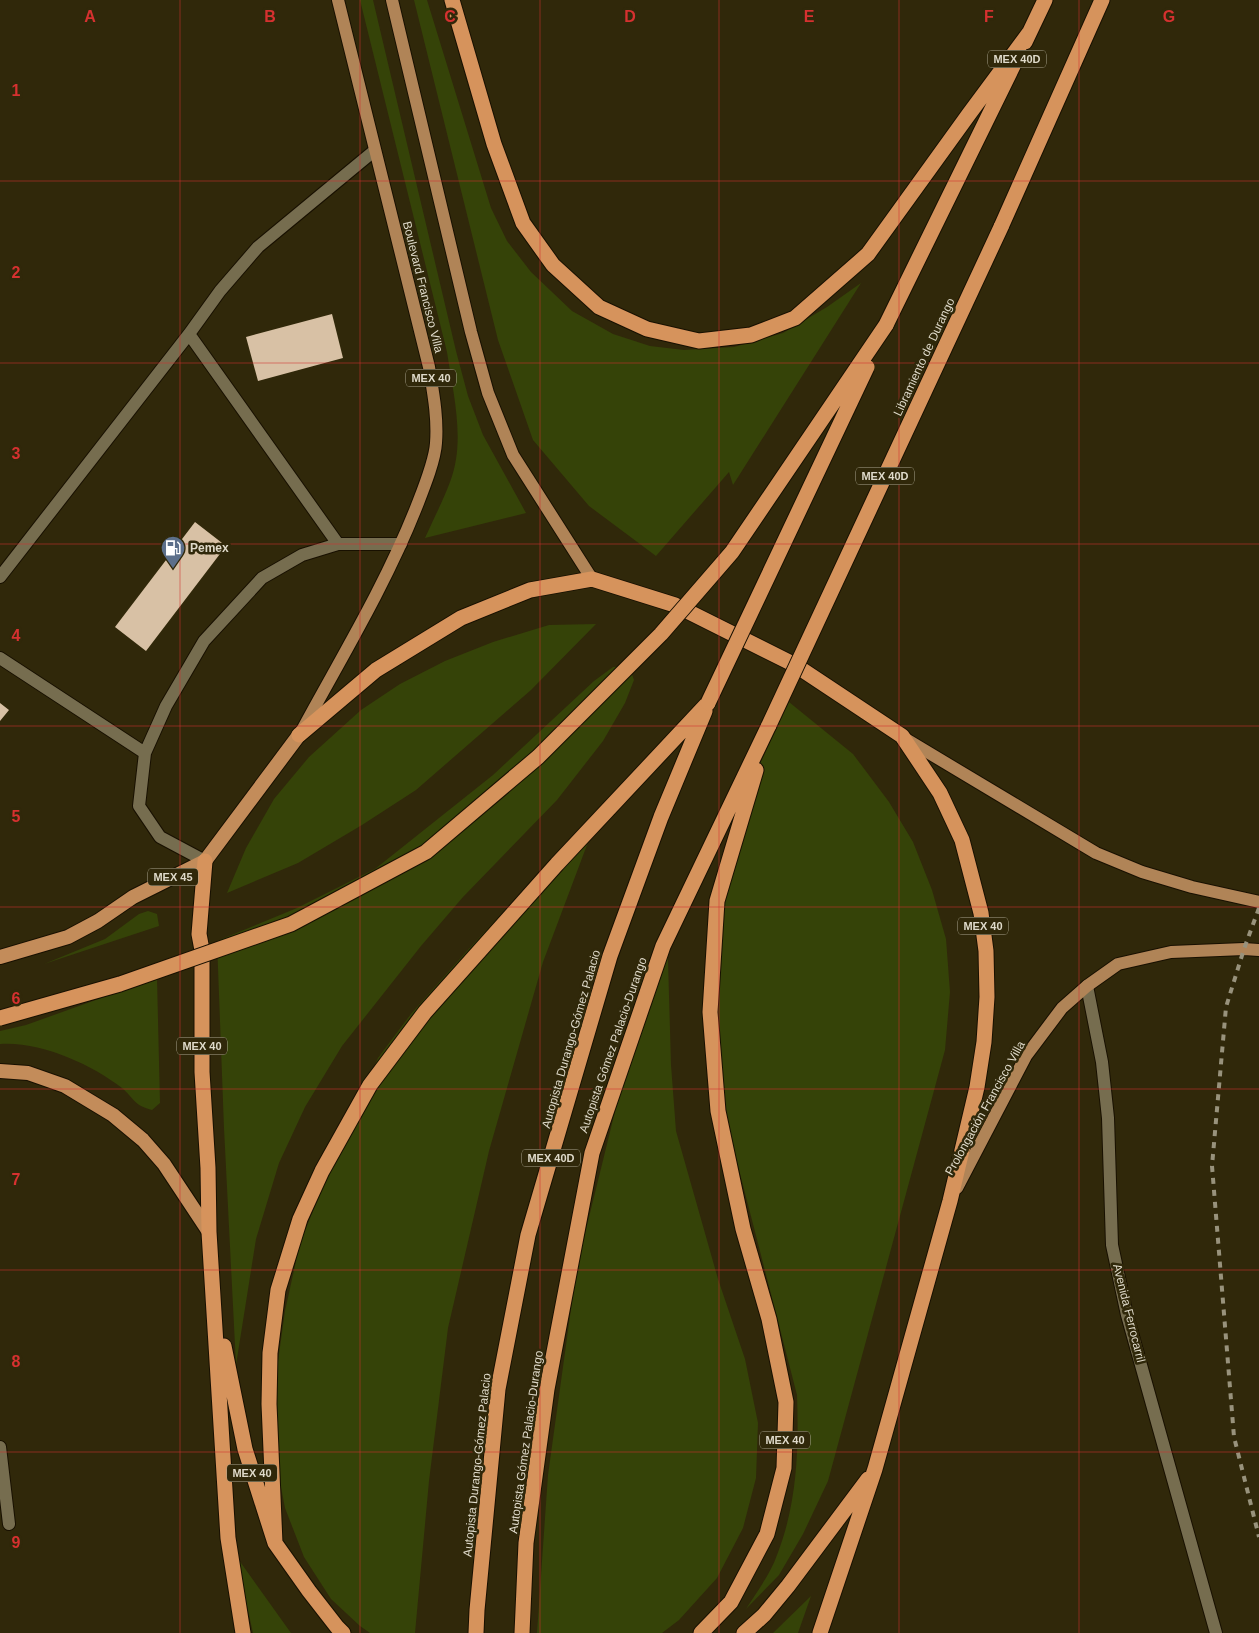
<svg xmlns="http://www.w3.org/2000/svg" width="1259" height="1633" viewBox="0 0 1259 1633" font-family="Helvetica,sans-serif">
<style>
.green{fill:#354308}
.building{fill:#d8c1a5}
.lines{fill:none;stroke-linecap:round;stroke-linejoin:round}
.service-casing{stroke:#181000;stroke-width:14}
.minor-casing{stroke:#181000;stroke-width:14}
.primary-casing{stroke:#181000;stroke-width:14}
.trunk-casing{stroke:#181000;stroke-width:16}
.motorway-casing{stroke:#181000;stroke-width:17}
.service{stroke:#766d4f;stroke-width:12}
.minor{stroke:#766d4f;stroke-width:12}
.primary{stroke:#b08457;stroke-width:12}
.trunk{stroke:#c38c5a;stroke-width:14}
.motorway{stroke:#d6935c;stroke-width:15}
.rail{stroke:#98927c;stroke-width:4;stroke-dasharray:6 6;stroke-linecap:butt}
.motorway-bridge-casing{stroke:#181000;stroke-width:17;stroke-linecap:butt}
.motorway-bridge{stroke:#d6935c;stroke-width:15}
.grid{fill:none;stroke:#d63130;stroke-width:1;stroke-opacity:0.55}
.labels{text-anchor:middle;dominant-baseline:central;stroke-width:5;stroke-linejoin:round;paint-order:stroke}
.shield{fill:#30280a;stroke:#aaa590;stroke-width:1}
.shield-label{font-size:11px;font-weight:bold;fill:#dfdaca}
.street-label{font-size:12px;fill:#dfdaca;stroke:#30280a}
.poi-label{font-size:12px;font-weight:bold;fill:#dfdaca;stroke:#30280a;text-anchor:start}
.grid-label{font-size:16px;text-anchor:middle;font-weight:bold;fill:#d63130;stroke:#30280a;stroke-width:5;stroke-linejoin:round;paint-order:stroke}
</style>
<rect width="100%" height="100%" fill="#30280a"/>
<path class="green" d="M360,0H373L456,351L468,396L483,435L526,513L425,538C433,520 443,501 450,482C466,441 453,393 447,352Z
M414,0H427L491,208L507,241L531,272L572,311L613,334L650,346L684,350L734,347L783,333L827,307L861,283L733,485L729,472L656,556L589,506L533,440L498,340Z
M596,624L531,690L416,790L362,825L298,863L227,893L246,848L274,799L309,757L361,710L400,684L445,661L493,642L549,625Z
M629,666L634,680L625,703L603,741L557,800L463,897L421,946L342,1046L305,1107L279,1163L256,1239L236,1365L224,1128L217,941L297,908L375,869L493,775L594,681L613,667Z
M789,702L853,754L889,802L913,842L932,890L946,939L950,992L945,1050L828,1481L803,1534L779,1575L746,1609C756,1593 771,1573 777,1555C797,1504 799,1450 797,1395L727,1123L716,1007L725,897L759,766Z
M596,821L543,962L489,1151L448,1328L429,1481L415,1633H370L360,1626L331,1599L304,1557L285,1508L275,1456L274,1390L285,1311L300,1243L350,1120L378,1058L411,1014L466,952L522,892Z
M148,911L157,914L159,926L44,964L105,939L139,914Z
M667,925L671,1065L676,1131L718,1279L745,1359L758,1423L756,1478L743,1528L717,1578L679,1620L662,1633H537L548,1475L577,1266L623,1079Z
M157,978L160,1103L152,1110C133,1105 135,1099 122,1088C91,1064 40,1041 0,1044V1031L26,1025Z
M236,1556L291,1633H253Z
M811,1596L798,1633H773Z"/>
<path class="building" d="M332,314L343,358L258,381L246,337Z
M195,522L226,546L146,651L115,627Z
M0,703L9,710L0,721Z"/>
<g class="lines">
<defs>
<path id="service" d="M189,334L338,544
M0,577L189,334L220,291L258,247L374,151
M0,658L145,753
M205,861L160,837L139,806L145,753L166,706L204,641L262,578L302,555L338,544H401
M0,1447L9,1524"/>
<path id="minor" d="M1087,986L1102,1062L1108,1118L1112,1245L1127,1315L1216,1633"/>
<path id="primary" d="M392,0L471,332L488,393L513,455L592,579
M301,732C341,658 385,586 416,508C423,490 435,461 436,443C438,417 433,392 429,367L338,0
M904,738L1096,853L1142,872L1192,887L1259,902
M957,1188L1026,1056L1062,1008L1087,986L1118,964L1171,952L1244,949L1259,950"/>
<path id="trunk" d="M0,957L68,937L98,921L133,897L205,861L299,735
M0,1071L28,1073L65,1086L113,1115L143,1140L164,1164L209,1232"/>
<path id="motorway" d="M452,0L494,144L523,223L553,265L599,307L647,329L699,341L751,335L795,318L868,254L969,114L1029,33
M1025,42L1045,0
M1001,227L1102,0
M886,325L1014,64
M299,735L376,670L461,618L530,590L592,579L675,605L795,665L902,736L940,793L962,840L981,913L986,951L987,997L984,1042L977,1087L950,1201L875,1469L820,1633
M205,861L199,934L202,950V1072L208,1168L209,1232L228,1538L243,1633
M224,1346L245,1449L275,1543L309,1591L337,1627L343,1633
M275,1543L269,1404L270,1353L278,1290L300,1219L322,1171L370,1085L425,1012L557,864L708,703
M476,1633L477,1610L498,1389L528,1235L610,956L661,817L705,711
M522,1633L526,1543L547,1389L592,1153L663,946L769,725
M701,1633L731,1602L767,1534L784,1468L786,1402L769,1319L743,1229L718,1111L710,1012L717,901L756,770
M744,1633L764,1615L788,1586L868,1479"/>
</defs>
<use href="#service" class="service-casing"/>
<use href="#minor" class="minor-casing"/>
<use href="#primary" class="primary-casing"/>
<use href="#trunk" class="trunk-casing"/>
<use href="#motorway" class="motorway-casing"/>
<use href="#service" class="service"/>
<use href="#minor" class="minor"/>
<use href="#primary" class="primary"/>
<use href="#trunk" class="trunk"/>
<use href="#motorway" class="motorway"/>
<path class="rail" d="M1259,908L1244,949L1226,1007L1212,1166L1234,1437L1259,1537"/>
<defs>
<path id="motorway-bridge" d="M708,703L867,367
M769,725L1001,227
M0,1018L120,984L291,924L426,852L538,757L661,634L732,552L886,325"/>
</defs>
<use href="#motorway-bridge" class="motorway-bridge-casing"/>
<use href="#motorway-bridge" class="motorway-bridge"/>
</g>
<path class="grid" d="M180,0V1633M360,0V1633M540,0V1633M719,0V1633M899,0V1633M1079,0V1633M0,181H1259M0,363H1259M0,544H1259M0,726H1259M0,907H1259M0,1089H1259M0,1270H1259M0,1452H1259"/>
<defs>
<symbol id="fuel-pin" viewBox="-11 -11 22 30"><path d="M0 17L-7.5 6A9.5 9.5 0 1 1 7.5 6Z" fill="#5c6f8a" stroke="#30280a"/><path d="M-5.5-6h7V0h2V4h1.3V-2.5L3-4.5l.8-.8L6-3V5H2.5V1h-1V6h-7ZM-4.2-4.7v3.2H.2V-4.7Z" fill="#fff"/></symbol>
</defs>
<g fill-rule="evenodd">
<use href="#fuel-pin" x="159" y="534" width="28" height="38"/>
</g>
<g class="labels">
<g class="shield">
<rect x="988" y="50.5" width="58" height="17" rx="4"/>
<rect x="406" y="369.5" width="50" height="17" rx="4"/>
<rect x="856" y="467.5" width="58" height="17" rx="4"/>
<rect x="148" y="868.5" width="50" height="17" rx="4"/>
<rect x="958" y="917.5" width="50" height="17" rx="4"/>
<rect x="177" y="1037.5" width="50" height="17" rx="4"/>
<rect x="522" y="1149.5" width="58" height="17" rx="4"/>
<rect x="760" y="1431.5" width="50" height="17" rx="4"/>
<rect x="227" y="1464.5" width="50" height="17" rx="4"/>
</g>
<g class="shield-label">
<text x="1017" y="59">MEX 40D</text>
<text x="431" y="378">MEX 40</text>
<text x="885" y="476">MEX 40D</text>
<text x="173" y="877">MEX 45</text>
<text x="983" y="926">MEX 40</text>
<text x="202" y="1046">MEX 40</text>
<text x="551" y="1158">MEX 40D</text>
<text x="785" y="1440">MEX 40</text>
<text x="252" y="1473">MEX 40</text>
</g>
<g class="street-label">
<text transform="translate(423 287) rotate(76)">Boulevard Francisco Villa</text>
<text transform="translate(924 357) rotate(-65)">Libramiento de Durango</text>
<text transform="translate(571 1039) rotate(-74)">Autopista Durango-Gómez Palacio</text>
<text transform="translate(613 1045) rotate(-71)">Autopista Gómez Palacio-Durango</text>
<text transform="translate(985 1108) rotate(-61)">Prolongación Francisco Villa</text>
<text transform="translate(1129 1313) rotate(76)">Avenida Ferrocarril</text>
<text transform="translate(526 1442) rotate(-82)">Autopista Gómez Palacio-Durango</text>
<text transform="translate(477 1465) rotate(-84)">Autopista Durango-Gómez Palacio</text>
</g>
<g class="poi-label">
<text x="190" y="548">Pemex</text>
</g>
</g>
<g class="grid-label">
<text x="90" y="22">A</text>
<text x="270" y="22">B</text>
<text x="450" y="22">C</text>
<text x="630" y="22">D</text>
<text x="809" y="22">E</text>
<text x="989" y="22">F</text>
<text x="1169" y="22">G</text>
<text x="16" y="96">1</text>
<text x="16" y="278">2</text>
<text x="16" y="459">3</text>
<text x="16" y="641">4</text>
<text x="16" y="822">5</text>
<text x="16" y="1004">6</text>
<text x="16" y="1185">7</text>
<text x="16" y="1367">8</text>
<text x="16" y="1548">9</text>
</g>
</svg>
